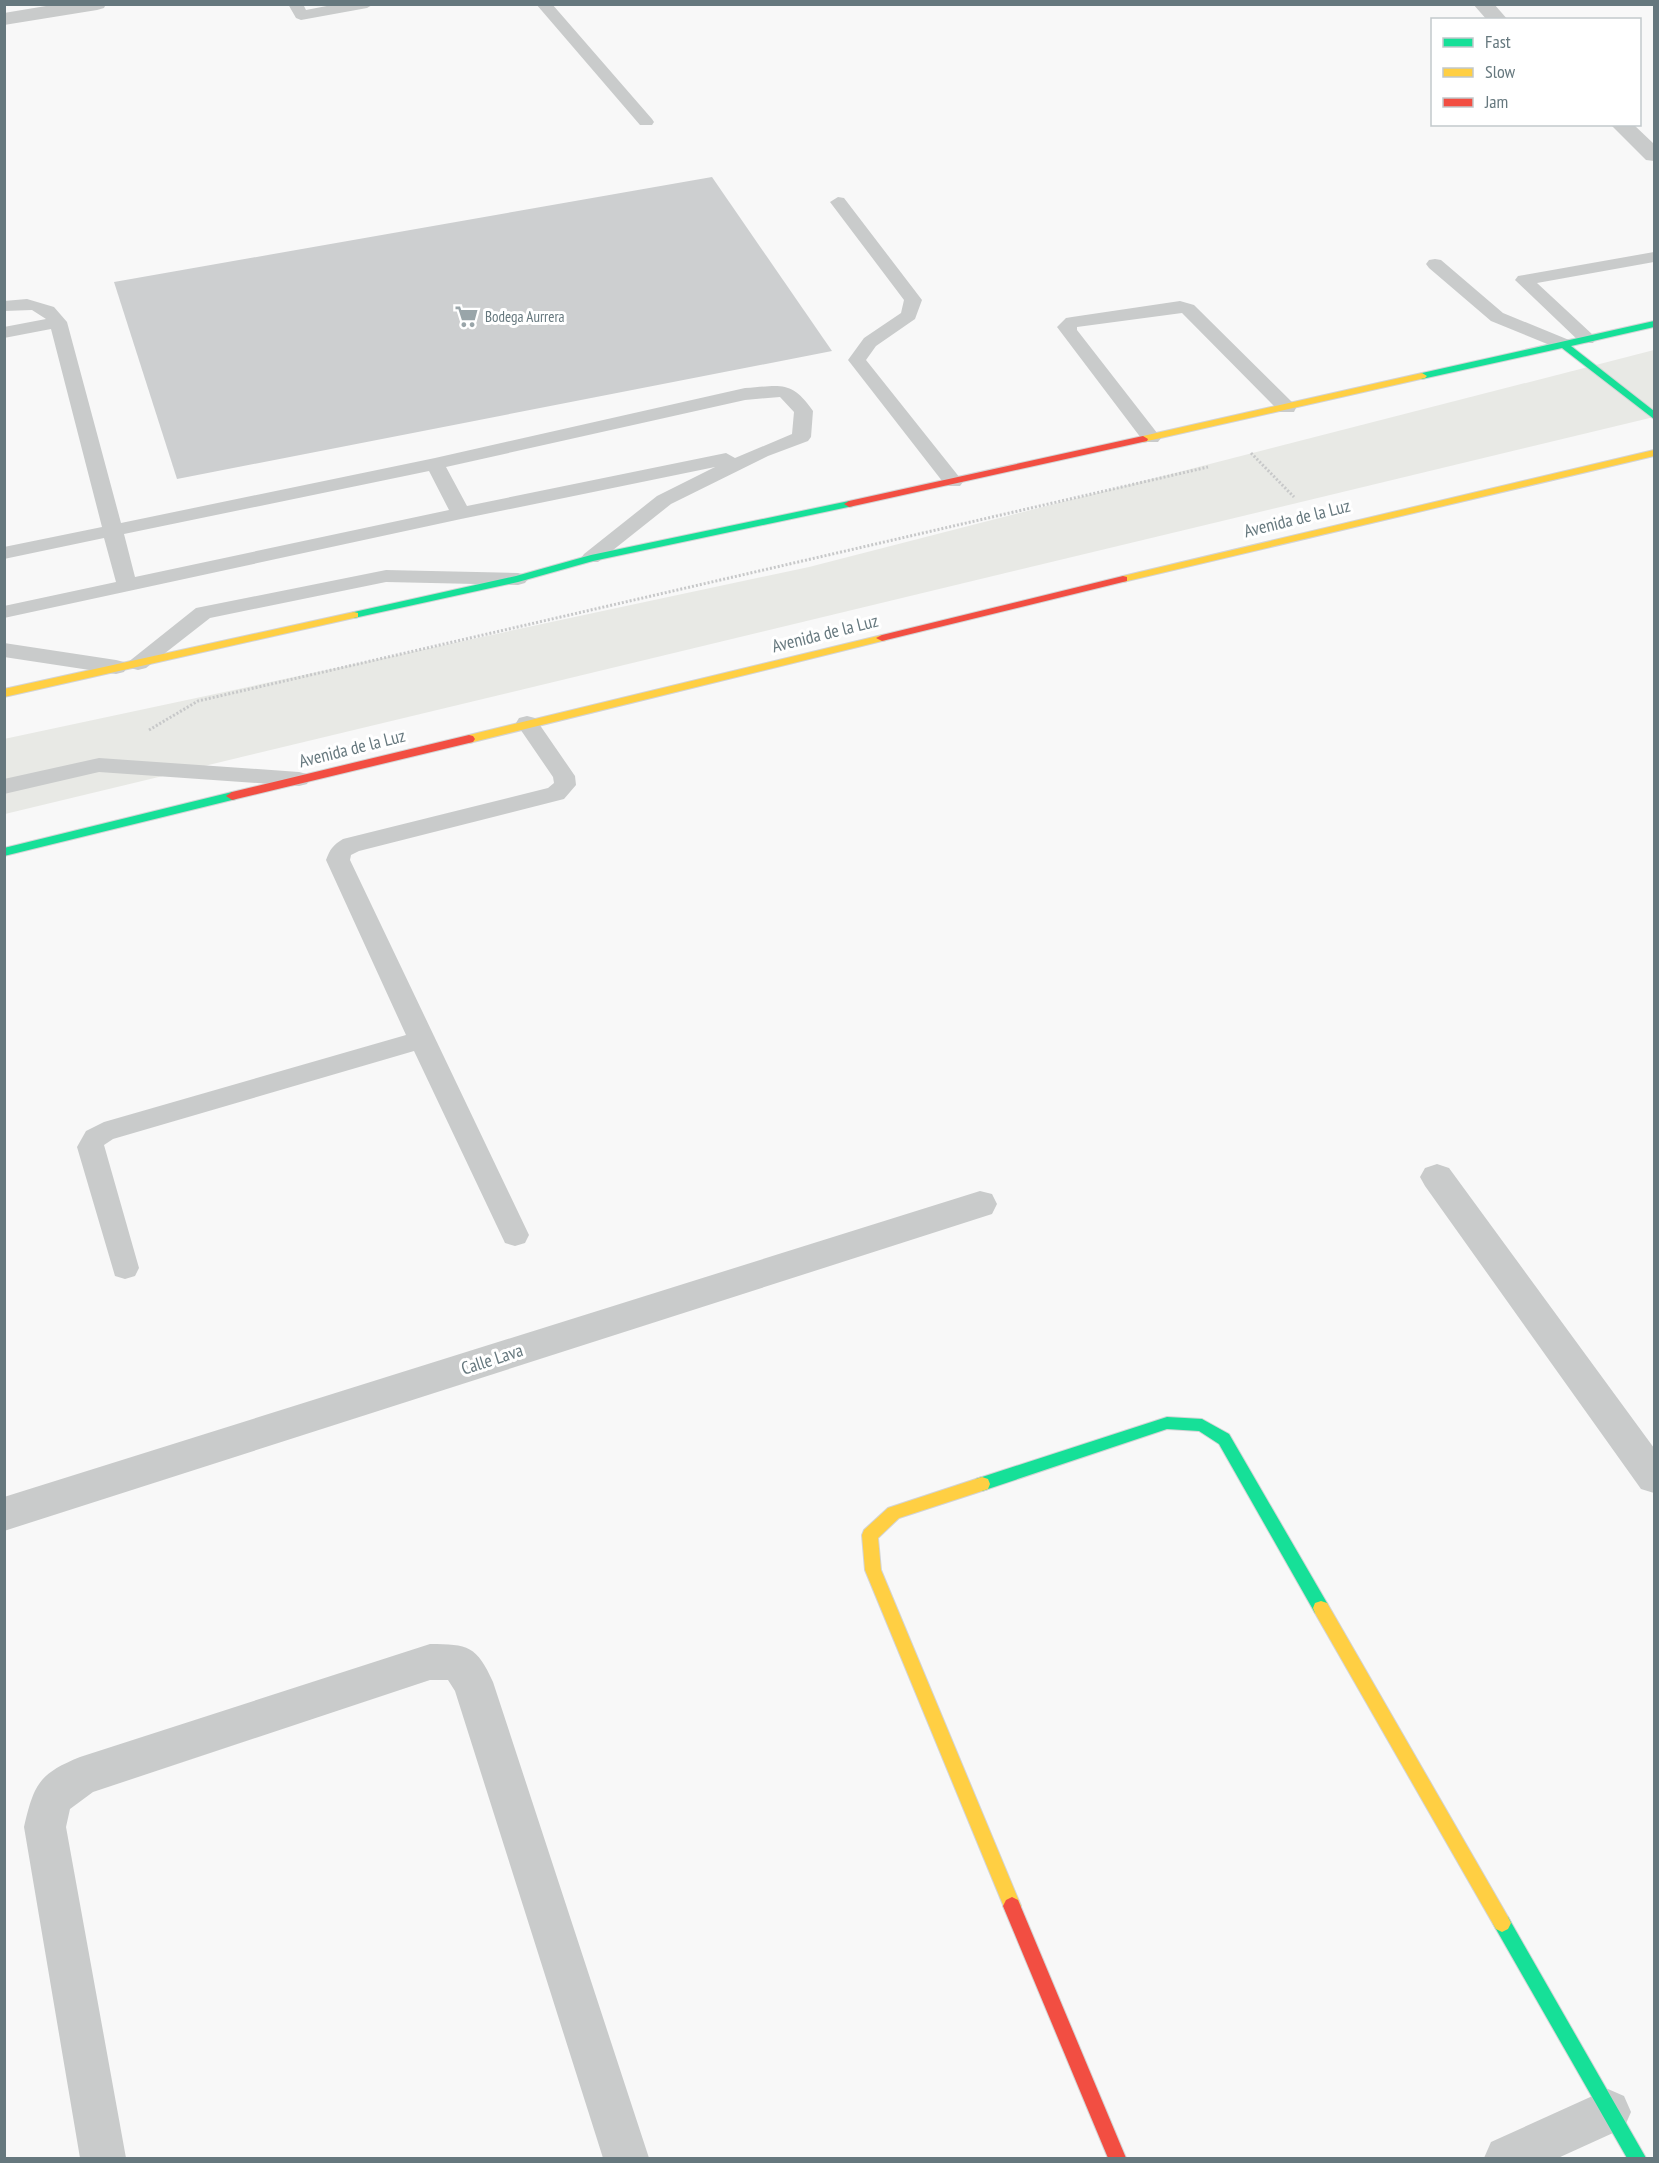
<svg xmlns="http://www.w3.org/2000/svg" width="1659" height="2163" viewBox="0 0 1659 2163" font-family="'PT Sans Narrow',sans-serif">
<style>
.green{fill:#e8e9e5}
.building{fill:#cdcfd0}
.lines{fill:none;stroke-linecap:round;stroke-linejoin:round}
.fast-casing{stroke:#d3d4d5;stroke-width:2}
.slow-casing{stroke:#d3d4d5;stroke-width:2}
.jam-casing{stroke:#d3d4d5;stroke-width:2}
.path{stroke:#c7c8c9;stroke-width:3;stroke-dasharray:2 2;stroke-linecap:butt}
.lane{fill:#c9cbcb;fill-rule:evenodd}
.street{fill:#c9cbcb;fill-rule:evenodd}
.fast{fill:#16e098;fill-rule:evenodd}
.slow{fill:#ffcf43;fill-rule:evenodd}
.jam{fill:#f24e42;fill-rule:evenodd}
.labels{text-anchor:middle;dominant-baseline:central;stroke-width:6;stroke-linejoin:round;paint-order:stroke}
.far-poi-label{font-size:15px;fill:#66787e;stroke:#fff;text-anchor:start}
.street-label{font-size:18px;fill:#66787e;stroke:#fff}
</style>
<rect width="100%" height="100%" fill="#f8f8f8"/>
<path class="green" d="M1654,350V417L5,814L4,739L809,567Z"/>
<path class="building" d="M712,177L832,351L177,479L114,282Z"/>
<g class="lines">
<defs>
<path id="fast" d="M1654,321V327L1571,346L1654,411V419L1562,348L1422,379L1417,376L1422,373Z
M849,501L854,504L853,506L593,561L518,582L354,618L348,615L354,612L516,576L591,555Z
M232,792L238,796L236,799L4,856V848Z
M1167,1417L1202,1419L1229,1434L1327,1603L1329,1608L1327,1613L1321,1615L1315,1613L1219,1444L1199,1431L1167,1429L982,1491L976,1489L974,1484L976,1479L982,1477Z
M1502,1914L1508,1917L1646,2158H1627L1496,1929L1493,1923L1496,1917Z"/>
<path id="slow" d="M1422,373L1427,376L1425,378L1143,442L1138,439L1143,436Z
M1654,450V456L1123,582L1118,579L1123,576Z
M354,612L358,613V617L4,697V689Z
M882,635L888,638L886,640L469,743L463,739L469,735Z
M982,1477L988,1479L990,1484L988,1489L899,1518L878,1538L881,1570L1021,1906L1018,1912L1012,1915L1006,1912L865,1570L862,1535L864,1530L888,1508Z
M1321,1601L1327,1603L1508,1917L1511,1923L1508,1929L1502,1932L1496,1929L1315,1613L1313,1608L1315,1603Z"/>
<path id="jam" d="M1143,436L1148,439L1147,441L849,507L844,504L849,501Z
M1123,576L1127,577V581L882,641L876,638L882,635Z
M469,735L473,736L475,739L473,742L232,800L226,796L232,792Z
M1012,1897L1018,1900L1126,2158H1108L1003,1906L1006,1900Z"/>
</defs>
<use href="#fast" class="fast-casing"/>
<use href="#slow" class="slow-casing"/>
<use href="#jam" class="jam-casing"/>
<path class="path" d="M1251,453L1294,497
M149,730L198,701L1208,467"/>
<path class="lane" d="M288,4H303L306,10L337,4H374L367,8L301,20L296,18Z
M536,4H552L652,119L654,122L652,125H640Z
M838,197L844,198L922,300L915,319L876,346L866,360L960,478L963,482L960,486H946L848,360L864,338L901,313L904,300L830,202Z
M1654,252V262L1537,283L1593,335L1596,339L1593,343H1581L1515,280L1518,276L1524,275Z
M1435,259L1441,260L1503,313L1569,340L1572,344L1569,348H1557L1491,321L1429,268L1426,264L1429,260Z
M27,299L54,307L67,322L121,523L435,458L745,388C780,386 791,379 813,411L811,437L808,441L768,456L671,504L598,562H584L581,558L584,554L657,496L715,467L461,519L4,618V606L116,582L104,538L4,559V547L102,527L51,329L4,338V327L46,319L32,310L4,311V301ZM780,397L794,412L792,434L735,458L726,453L467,506L446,467L745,400ZM429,471L449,510L135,577L124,534Z
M1180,301L1194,305L1294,404L1296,408L1294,412H1280L1182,313L1077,327V330L1161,438L1158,442H1144L1057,327L1066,318L1072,317Z
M386,570L518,573L525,575L528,579L525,583L518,585L386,582L210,618L146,668L138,670L130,668L127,663L196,608Z
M4,643L116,660L124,662L127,667L124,672L116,674L4,657Z
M527,716L535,718L575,776L576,785L564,799L359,851L351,855L350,860L529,1235L525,1243L515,1246L505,1243L414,1051L113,1139L104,1145L139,1268L135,1276L125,1279L115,1276L77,1147L86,1131L104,1122L406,1035L326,860C330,849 333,845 343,839L548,788L554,783L553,777L516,723L519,718Z
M99,758L299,772L307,774L310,779L307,784L299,786L99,772L4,794V779Z"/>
<path class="street" d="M58,4H106L104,8L97,10L4,25V13Z
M1473,4H1494L1508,20H1487Z
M1610,124H1633L1654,144V161L1646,160Z
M1437,1164L1449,1168L1654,1448V1493L1641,1489L1425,1186L1420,1177L1425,1168Z
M980,1191L992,1194L997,1204L992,1214L4,1531V1497Z
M430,1644C468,1644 477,1646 493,1682L649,2158H603L455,1691L448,1680H430L93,1792L70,1809L66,1827L126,2158H80L24,1827C34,1785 38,1774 80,1757Z
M1608,2089L1624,2096L1631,2112L1624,2128L1558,2158H1484L1491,2142Z"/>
<use href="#fast" class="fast"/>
<use href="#slow" class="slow"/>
<use href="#jam" class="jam"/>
</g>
<defs>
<symbol id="supermarket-bare" viewBox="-9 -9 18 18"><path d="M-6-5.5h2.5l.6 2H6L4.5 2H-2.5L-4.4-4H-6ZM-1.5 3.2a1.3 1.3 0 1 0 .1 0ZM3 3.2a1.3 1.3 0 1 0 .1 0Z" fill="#99a5a9" stroke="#fff" stroke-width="2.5" paint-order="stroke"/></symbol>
</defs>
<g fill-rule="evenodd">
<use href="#supermarket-bare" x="450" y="300" width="33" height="33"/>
</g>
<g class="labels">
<g class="far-poi-label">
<text x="485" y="316">Bodega Aurrera</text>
</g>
<g class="street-label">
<text transform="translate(1297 518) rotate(-14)">Avenida de la Luz</text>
<text transform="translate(825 633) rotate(-14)">Avenida de la Luz</text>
<text transform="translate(352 748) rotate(-14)">Avenida de la Luz</text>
<text transform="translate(492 1359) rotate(-18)">Calle Lava</text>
</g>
</g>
<rect width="1659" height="2163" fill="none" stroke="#66787e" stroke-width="12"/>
<rect x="1431" y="18" width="210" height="108" fill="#ffffff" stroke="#c2c9cb" stroke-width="1.5"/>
<rect x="1443" y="38" width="30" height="9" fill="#16e098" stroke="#c2c9cb" stroke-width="1.5"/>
<text x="1485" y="48" font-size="18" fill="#66787e">Fast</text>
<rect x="1443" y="68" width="30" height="9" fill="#ffcf43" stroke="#c2c9cb" stroke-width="1.5"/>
<text x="1485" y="78" font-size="18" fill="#66787e">Slow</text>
<rect x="1443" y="98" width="30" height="9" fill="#f24e42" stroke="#c2c9cb" stroke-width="1.5"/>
<text x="1485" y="108" font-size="18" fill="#66787e">Jam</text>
</svg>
